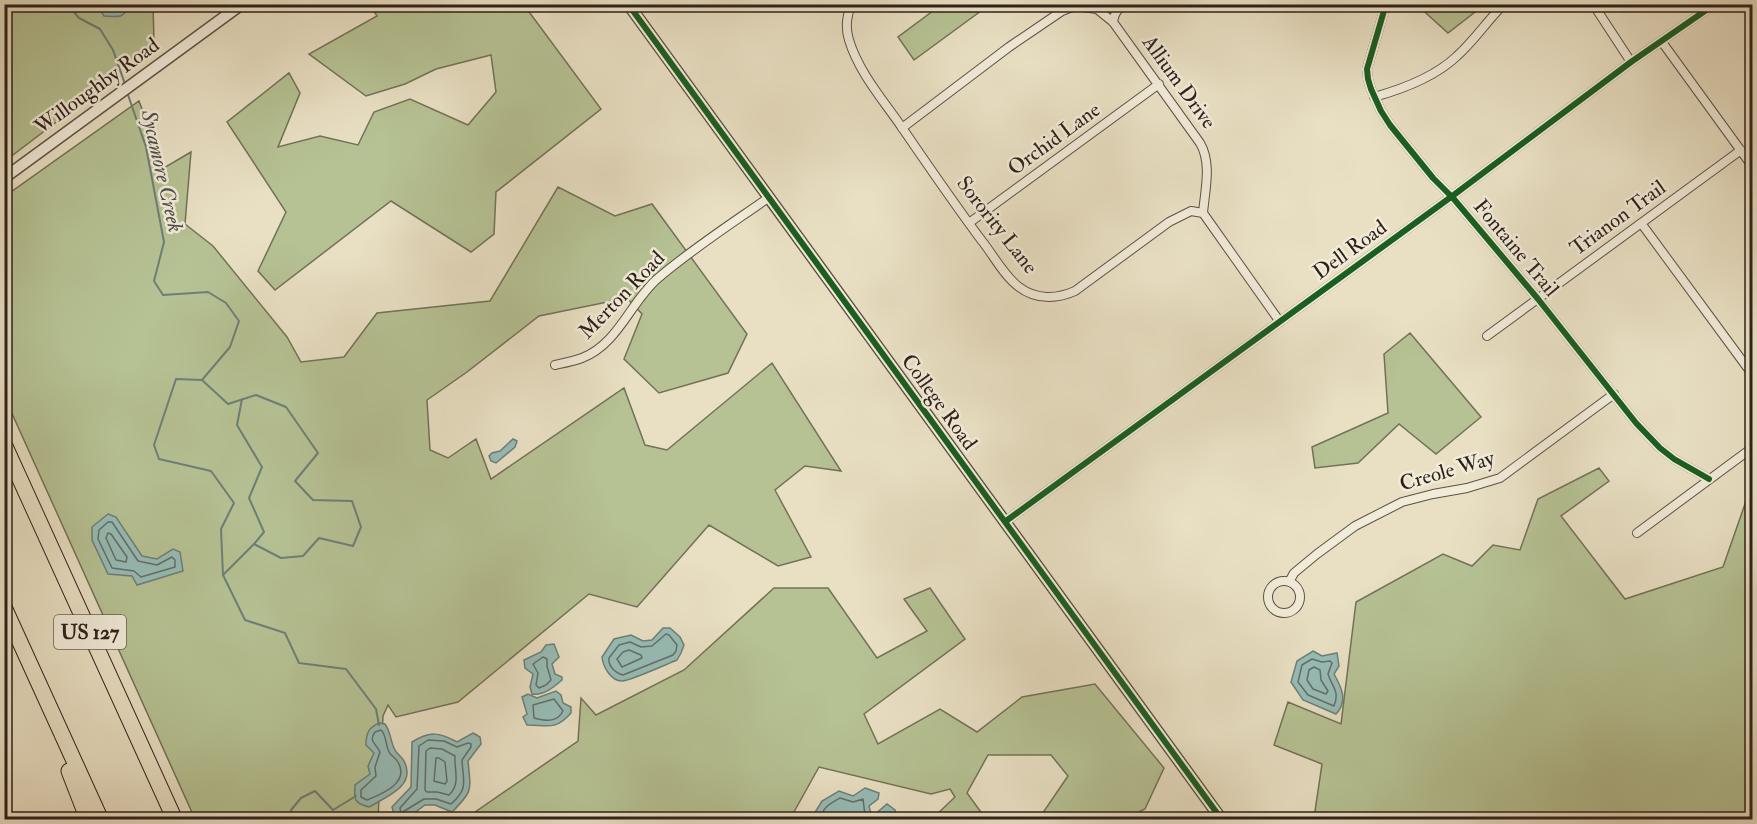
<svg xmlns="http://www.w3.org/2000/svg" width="1757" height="824" viewBox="0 0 1757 824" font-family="'IM FELL Double Pica',serif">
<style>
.green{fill:#b6c294;stroke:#727258;stroke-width:1.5}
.water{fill:#97bdb7;stroke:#6d7f79;stroke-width:1.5}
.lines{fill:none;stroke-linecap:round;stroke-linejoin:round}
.shore{stroke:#626f69;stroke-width:1.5}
.stream{stroke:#6d7f79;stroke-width:2}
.minor-casing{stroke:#5d5145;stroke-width:10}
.tertiary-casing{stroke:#5d5145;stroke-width:13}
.motorway-casing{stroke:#2e211b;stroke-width:17}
.minor{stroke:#f1ebd9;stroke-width:8}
.tertiary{stroke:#f1ebd9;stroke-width:10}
.motorway{stroke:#e9e0c4;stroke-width:15}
.cycleway-casing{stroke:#f1ebd9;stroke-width:10}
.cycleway{stroke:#1b5e20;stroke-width:6}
.labels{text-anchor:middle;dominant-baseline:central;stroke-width:5;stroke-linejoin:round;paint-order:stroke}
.shield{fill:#f1ebd9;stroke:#685e54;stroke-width:1.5}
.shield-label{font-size:20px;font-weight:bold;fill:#2e211b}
.street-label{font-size:21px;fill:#2e211b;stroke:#f1ebd9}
.water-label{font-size:22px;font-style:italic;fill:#4e504a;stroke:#f1ebd9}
</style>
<rect width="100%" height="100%" fill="#e9e0c4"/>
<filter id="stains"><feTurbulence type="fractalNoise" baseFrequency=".00333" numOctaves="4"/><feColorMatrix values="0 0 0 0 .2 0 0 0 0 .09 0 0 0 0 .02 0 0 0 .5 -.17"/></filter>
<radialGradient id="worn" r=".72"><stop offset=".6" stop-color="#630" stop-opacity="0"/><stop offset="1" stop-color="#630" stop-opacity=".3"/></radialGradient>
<path class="green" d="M5,5H153L154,42L114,70L101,88L5,161Z
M370,5H524L601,109L496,192L494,234L471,252L391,201L275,290L258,271L286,212L227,122L289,73L300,93L278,147L320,136L358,145L374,112L410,99L468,125L496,92L491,55L436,69L405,84L366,96L309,54L377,16Z
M941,5H989L914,60L898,37Z
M1417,5H1484L1448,33Z
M139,101L164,168L191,152L185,224L213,246L287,337L301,362L344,357L377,313L490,301L558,187L615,216L652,204L747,334L728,373L659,393L624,359L642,314L627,298L539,316L467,372L427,400L430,450L448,458L476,439L491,479L624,388L645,445L667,450L772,363L841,471L805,466L775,490L811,557L778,566L709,525L637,607L589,594L458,702L396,717L388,705L383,716L378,819H195L5,398L4,197Z
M1410,333L1481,417L1436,454L1399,424L1358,463L1315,468L1312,447L1388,413L1384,354Z
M1599,468L1609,481L1561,516L1625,599L1723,567L1746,501L1752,500V819L1314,818L1322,764L1274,745L1288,702L1341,724L1356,602L1443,554L1472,566L1493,545L1520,550L1538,499Z
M774,588H828L877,658L927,631L904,599L930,588L965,639L864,714L878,744L940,709L977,732L1022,697L1095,684L1164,768L1145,809L1124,819H1041L1040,817L1068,776L1051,755H988L967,793L986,819H932L955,797L950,789L931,794L819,767L790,819H465L578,741L581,698L596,715L684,670Z"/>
<path class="water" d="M97,5H129C123,19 119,17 104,16Z
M513,439L517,441L515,447L496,463L491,461L489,456L492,453L500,451Z
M108,514L116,517L142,556L157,559L173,549L180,552L183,571L137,585L132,576L108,574L92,540V527Z
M663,628H670L680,637L684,645L681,653L677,660C667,664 630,681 622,681C611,681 603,667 602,657L614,639L631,635L643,641L652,640Z
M554,644L559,657L552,664L555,674L562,677V680C554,687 543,696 532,694L530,687L533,674L525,668L524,660L541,652L546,645Z
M1313,651L1322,656L1337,653L1339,666L1334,674C1342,688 1348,701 1336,714L1303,700L1291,682L1297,661Z
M556,691L561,695L563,703L571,707V713C555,731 548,725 527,725L523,717L527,714L522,697L528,694L537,698Z
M379,723L385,724C391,732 390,741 395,750C397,754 402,757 404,761C417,786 386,797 369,807C354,803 354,800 355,785L370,774L368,766L374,753L366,745C366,734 368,728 379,723Z
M473,733L480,737L481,744L468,761C471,791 473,791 452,812L435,805H425L406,819L395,818L392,807L411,787L412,742C430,731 439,732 457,742Z
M865,788L879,793L878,799L869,806L871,814L874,815L887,804L895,810L897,819H815L814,814L822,801L839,791L853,796Z"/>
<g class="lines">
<path class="shore" d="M108,522H112L138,561L157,565L172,557L175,560V567L141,577L134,571L112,568L98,539L99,530Z
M108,533L111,534L127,557L126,562L116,560L106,538Z
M666,634L669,635L677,645L676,651L673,655L623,675C615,673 608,666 609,658L619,645L630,642L641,647L652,646Z
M629,650L641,655L642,658L622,667L617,659L623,652Z
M543,657L547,659V666L551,680L546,685L539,688L536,685L538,673L533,664Z
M1312,659L1322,662L1330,661L1332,663L1328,674C1332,687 1340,691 1334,706L1308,695L1298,682L1302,665Z
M1314,667L1320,670L1321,680L1328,691L1326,694L1313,689L1307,680L1309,670Z
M554,699L563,711C557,723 545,721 534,718L533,705Z
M381,730C387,736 385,744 389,752C391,756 396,758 398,762C410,783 382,794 367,800L361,797V790L376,776L375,767L380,752C376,743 368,742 375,732Z
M428,740L444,741L457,747L468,743L471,744V747L462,760C463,782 469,788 451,804L436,799H424L401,813L400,808L417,789L419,746Z
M430,748L442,749L455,756C454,770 461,784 449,795L437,792H427L425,790L426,751Z
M436,758H439L445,762L447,781L445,784L434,781Z
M821,820C821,808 831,803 840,798L853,802L863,799L865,815L869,820"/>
<path class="stream" d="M67,4L79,18L100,29L113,50L125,84
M127,92L146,147L164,242L154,281L163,295L208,292L226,303L239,321L230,347L202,380L228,404L256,395L286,407L318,453L295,481L313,500L352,501L361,527L353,546L319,538L303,556L281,558L254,544L223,575L245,620L285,633L299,663L346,669L376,709L379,725
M202,380L176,379L154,445L159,459L211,471L234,503L221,529L223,575
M242,399L237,425L262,467L249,498L264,532L254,544
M295,820L291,810L301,798L315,791L333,810L356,796"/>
<defs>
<path id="minor" d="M851,4C847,17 845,27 849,40C859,73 884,101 903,129C929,167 955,205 982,241C994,256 1004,276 1019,287C1036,300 1057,299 1075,291L1169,222L1191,211L1203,213
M1386,4L1367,69L1368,79L1371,89L1381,111L1390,125L1433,178L1453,198L1538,299L1636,423L1660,448L1674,459L1709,479
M1593,4L1631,62
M1113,22C1115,11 1118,9 1127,4
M1662,42L1752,166
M1374,97C1403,89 1435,77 1457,56C1474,41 1487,21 1504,4
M902,128L1009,47L1062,11L1075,6L1097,9L1113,22L1200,143C1212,163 1205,190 1203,213L1280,322
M969,223L1159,84
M1641,223L1752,374
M1487,336L1741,150
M555,365C564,363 574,361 582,358C618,344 630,303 657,279C692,249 731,224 768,198
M1006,521L1451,197L1631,62L1715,4
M1637,533L1752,448
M1268 597a16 16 0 1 1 32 0a16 16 0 1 1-32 0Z
M1289,582L1294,573L1317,554L1355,526L1402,502L1433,494L1467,488L1500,478L1614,394"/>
<path id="tertiary" d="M628,4L1222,820
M4,178L242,4"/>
<path id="motorway" d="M4,444L175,820
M4,607L101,820
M69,771L88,820"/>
</defs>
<use href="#minor" class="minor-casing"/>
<use href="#tertiary" class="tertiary-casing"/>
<use href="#motorway" class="motorway-casing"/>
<use href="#minor" class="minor"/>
<use href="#tertiary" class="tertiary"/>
<use href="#motorway" class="motorway"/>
<defs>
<path id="cycleway" d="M628,4L1222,820
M1386,4L1367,69L1368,79L1371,89L1381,111L1390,125L1433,178L1453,198L1538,299L1636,423L1660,448L1674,459L1709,479
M1006,521L1451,197L1631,62L1715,4"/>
</defs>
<use href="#cycleway" class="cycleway-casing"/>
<use href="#cycleway" class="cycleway"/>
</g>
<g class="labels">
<rect class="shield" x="54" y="615" width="72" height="34" rx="4.5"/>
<g class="shield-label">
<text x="90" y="632">US 127</text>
</g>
<g class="street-label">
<text transform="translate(1179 82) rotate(54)">Allium Drive</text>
<text transform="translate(97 86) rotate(-36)">Willoughby Road</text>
<text transform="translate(1054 139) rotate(-36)">Orchid Lane</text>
<text transform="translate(1618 218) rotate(-36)">Trianon Trail</text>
<text transform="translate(997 225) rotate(52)">Sorority Lane</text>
<text transform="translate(1516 248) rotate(50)">Fontaine Trail</text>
<text transform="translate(1350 250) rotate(-36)">Dell Road</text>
<text transform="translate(622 295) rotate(-46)">Merton Road</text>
<text transform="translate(939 402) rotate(54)">College Road</text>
<text transform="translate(1447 471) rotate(-16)">Creole Way</text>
</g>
<g class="water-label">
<text transform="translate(162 171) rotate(77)">Sycamore Creek</text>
</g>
</g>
<rect width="1757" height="824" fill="none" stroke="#e9e0c4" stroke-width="24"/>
<rect x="6" y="6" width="1745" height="812" fill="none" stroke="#2e211b" stroke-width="3"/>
<rect x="12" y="12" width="1733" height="800" fill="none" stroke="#2e211b" stroke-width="1.5"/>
<rect width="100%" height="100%" filter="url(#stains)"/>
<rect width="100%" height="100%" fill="url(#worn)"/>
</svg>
